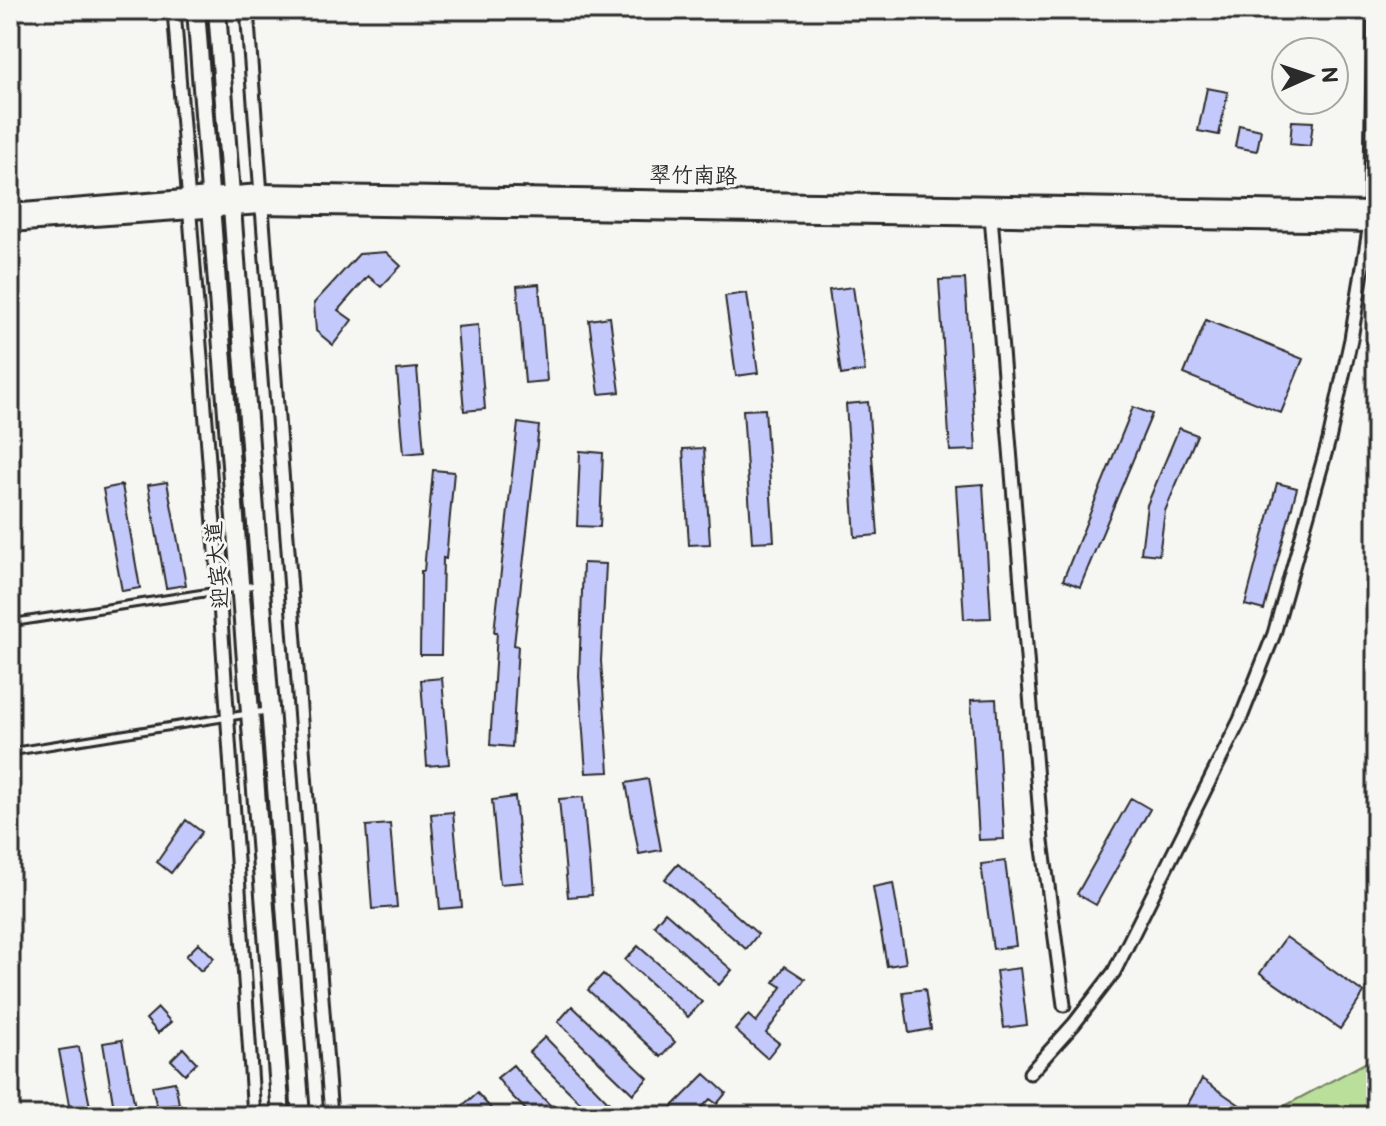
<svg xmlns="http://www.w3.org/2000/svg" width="1386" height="1126" viewBox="0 0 1386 1126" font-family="'Balsamiq Sans','LXGW WenKai TC',sans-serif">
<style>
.green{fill:#badf9a;stroke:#728562;stroke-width:2}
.building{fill:#c4c9fb;stroke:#2b2b2b;stroke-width:2}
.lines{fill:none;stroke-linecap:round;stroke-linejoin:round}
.service-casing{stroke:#2b2b2b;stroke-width:11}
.minor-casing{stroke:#2b2b2b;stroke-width:17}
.secondary-casing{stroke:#2b2b2b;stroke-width:20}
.primary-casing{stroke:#2b2b2b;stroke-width:22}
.service{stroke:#f6f6f2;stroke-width:5}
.minor{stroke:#f6f6f2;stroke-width:11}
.secondary{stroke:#f6f6f2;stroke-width:14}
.primary{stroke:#f6f6f2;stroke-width:16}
.labels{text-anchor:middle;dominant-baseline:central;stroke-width:6;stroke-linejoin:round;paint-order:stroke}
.street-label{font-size:22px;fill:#2b2b2b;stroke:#f6f6f2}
</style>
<rect width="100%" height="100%" fill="#f6f6f2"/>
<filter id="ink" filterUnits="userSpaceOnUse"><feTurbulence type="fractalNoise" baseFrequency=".0125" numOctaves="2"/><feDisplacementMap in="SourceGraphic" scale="16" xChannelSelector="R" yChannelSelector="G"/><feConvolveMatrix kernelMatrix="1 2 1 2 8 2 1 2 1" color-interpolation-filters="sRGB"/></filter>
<g filter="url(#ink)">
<path class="green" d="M1376,1057V1116H1266Z"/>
<path class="building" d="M1207,88L1228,92L1219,135L1198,131Z
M1292,121L1313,122L1310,146L1290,144Z
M1239,125L1261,130L1257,151L1235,147Z
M386,252L401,266L381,287L368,276L338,310L352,320L333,345L316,331L314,303L359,254Z
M965,279L976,450L950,451L939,280Z
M539,284L547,381L525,383L517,286Z
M853,287L865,371L841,375L829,290Z
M747,293L758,373L736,376L725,296Z
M610,317L620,392L599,394L589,320Z
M1206,320L1303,359L1281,413L1184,374Z
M478,325L485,409L464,411L457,327Z
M417,368L424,452L404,454L397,370Z
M868,402L878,535L855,537L846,404Z
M1133,407L1152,414L1080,587L1063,580Z
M765,409L774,541L752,542L743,410Z
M518,423L539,426L514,645L518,646L512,747L490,745L497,632H494Z
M1179,428L1197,435L1165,511L1159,555L1141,553L1147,505Z
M704,448L710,544L689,545L683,449Z
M580,451L603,453L600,527L577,526Z
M433,470L454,472L446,559L443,558L441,655H420L421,571H424Z
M167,482L186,585L166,588L148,485Z
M1277,483L1297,488L1264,610L1245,605Z
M983,484L991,618L964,619L956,486Z
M122,485L140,588L122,591L103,489Z
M583,563L606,564L601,661L609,772L586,773L579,677Z
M442,678L449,764L427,766L421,680Z
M996,699L1004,839L979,840L971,700Z
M648,779L661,850L639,854L626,783Z
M515,797L523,882L500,884L492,800Z
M583,797L592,895L568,897L559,799Z
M1131,798L1150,809L1096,905L1077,894Z
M453,812L462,907L440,909L431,814Z
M186,820L202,832L171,873L157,862Z
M390,824L397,907L372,909L366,826Z
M1005,861L1016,946L993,949L981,864Z
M678,864L758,934L746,949L665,879Z
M893,883L906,963L887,966L873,887Z
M665,912L732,970L719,985L654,925Z
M1286,937L1364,993L1340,1029L1260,973Z
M199,943L214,958L201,971L186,956Z
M638,946L702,1002L688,1017L625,960Z
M785,966L805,979L766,1033L779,1043L767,1058L735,1030L748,1015L756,1022L782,987L774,982Z
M1020,968L1027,1025L1004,1028L996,971Z
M603,974L675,1042L661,1057L588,990Z
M925,989L931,1029L909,1033L903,992Z
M572,1006L648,1078L633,1094L558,1022Z
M158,1008L171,1022L158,1033L146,1019Z
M545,1037L614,1108L605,1116H594L529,1052Z
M122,1040L136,1112L115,1115L103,1043Z
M79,1047L83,1072L92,1116H71L59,1050Z
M183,1048L197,1063L185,1074L171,1060Z
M513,1065L529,1084L561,1116H532L512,1096L497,1078Z
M705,1074L726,1093L717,1104L710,1099L694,1116H682L672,1107Z
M1202,1079L1247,1110L1243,1116H1181Z
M175,1082L179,1104L157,1108L152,1086Z
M477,1093L498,1116H471L462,1106Z"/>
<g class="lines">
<defs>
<path id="service" d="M10,623L256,585
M10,752L266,711"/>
<path id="minor" d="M174,10L219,589L254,1116
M247,10L331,1116
M991,216L1042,841L1064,1005
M1030,1073L1074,1024L1114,972L1240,720L1274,634L1329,440L1351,339L1370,224L1374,10"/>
<path id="secondary" d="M10,212L260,192L1376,210
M10,224L261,206L1376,224"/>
<path id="primary" d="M196,10L281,1116
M217,10L301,1116"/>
</defs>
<use href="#service" class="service-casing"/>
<use href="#minor" class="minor-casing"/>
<use href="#secondary" class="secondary-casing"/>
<use href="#primary" class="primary-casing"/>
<use href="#service" class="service"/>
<use href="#minor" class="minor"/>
<use href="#secondary" class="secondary"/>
<use href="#primary" class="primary"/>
</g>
</g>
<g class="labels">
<g class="street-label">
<text transform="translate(693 176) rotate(1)">翠竹南路</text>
<text transform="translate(218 565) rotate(-95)">迎宾大道</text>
</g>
</g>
<rect width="1386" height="1126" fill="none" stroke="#f6f6f2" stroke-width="40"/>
<rect x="20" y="20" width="1346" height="1086" fill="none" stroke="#2b2b2b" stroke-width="3" filter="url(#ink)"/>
<g transform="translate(1310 76) rotate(87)"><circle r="38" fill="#f6f6f2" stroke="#a5a5a2" stroke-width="2"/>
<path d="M0-6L14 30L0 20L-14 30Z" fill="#2b2b2b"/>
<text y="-12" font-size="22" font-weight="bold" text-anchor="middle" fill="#2b2b2b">N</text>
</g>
</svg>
